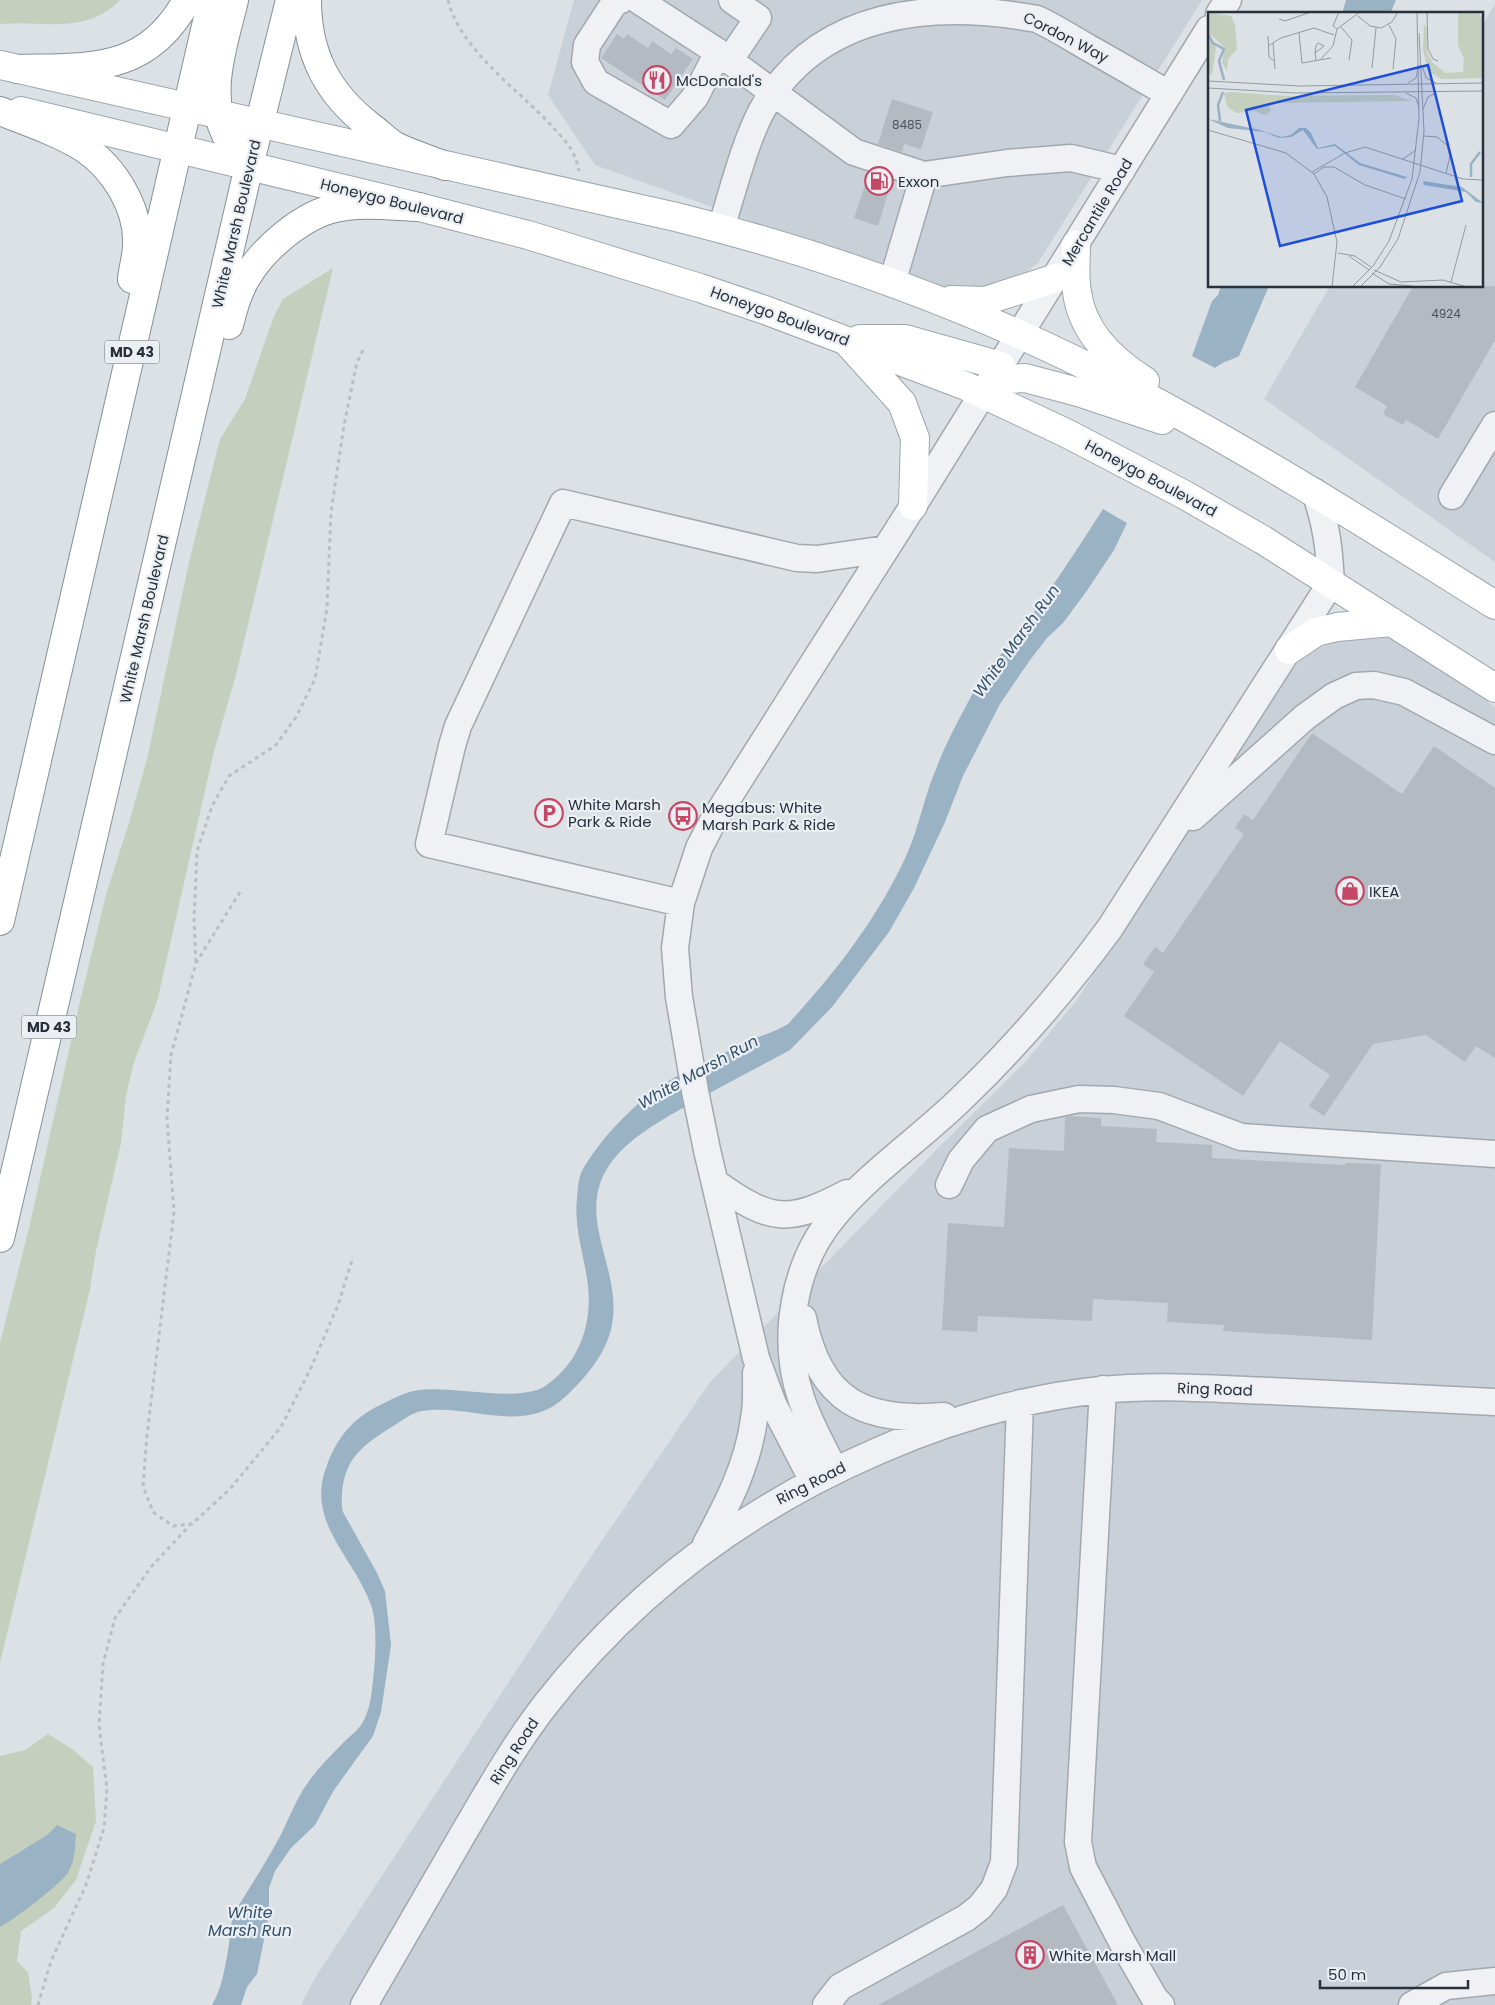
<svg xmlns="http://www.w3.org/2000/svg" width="1495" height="2005" viewBox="0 0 1495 2005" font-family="Poppins,sans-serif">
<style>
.built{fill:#cad0d7}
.green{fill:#c4cfbe}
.water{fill:#99b2c4}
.building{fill:#b4bac2}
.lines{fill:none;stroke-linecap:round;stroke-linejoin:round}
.minor-casing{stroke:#a2a8af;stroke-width:29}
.major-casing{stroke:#9ca6b0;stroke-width:30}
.highway-casing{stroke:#85909b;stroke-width:30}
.path{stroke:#bbbfc4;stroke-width:3;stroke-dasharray:4 4;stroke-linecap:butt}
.minor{stroke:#eff1f4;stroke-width:26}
.major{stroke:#fff;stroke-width:28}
.highway{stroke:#fff;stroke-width:28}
.labels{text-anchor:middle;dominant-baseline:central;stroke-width:4.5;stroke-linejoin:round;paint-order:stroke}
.number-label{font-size:12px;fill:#4a525d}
.shield{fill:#ebeff3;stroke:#626972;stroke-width:1}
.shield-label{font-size:14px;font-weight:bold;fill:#27303b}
.street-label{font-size:15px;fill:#27303b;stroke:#ebeff3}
.poi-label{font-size:15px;fill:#27303b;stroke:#ebeff3;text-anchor:start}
.water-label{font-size:16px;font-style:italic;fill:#34526c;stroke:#ebeff3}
.inset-river{fill:none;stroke:#99b2c4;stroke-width:2.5}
.inset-road{fill:none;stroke:#949aa1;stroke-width:1}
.view{fill:#1d4ed8;fill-opacity:0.15;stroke:#1d4ed8;stroke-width:2.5}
.inset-edge{fill:none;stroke:#27303b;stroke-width:2.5}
</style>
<rect width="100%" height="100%" fill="#dce1e5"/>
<path class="built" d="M574,0H1202L1038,263L1022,276L996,289L956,291L934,287L595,165L548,95Z
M1495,4V562L1264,399L1330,286H1481V28Z
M1372,635L1389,638L1413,650L1495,707V2005H301L315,1978L586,1564L710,1382L937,1149L1026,1061L1077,1000L1288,674L1308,652L1327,643Z"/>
<path class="green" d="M0,0H120C85,36 43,20 0,24Z
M333,268L236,675L214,751L157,1002L134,1062L126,1096L121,1143L96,1251L90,1289L0,1663V1343L29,1228L81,997L106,895L131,816L147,759L190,558L220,439L245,399L274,316L283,299Z
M48,1734L72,1749L93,1767L96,1821L76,1880L54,1908L21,1931L17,1961L28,1972L32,1998L31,2005H0V1927L57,1825L47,1835L0,1864V1756L25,1750Z"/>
<path class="water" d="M1346,0H1396L1390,14H1342Z
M1221,286H1269L1239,356C1230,361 1225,360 1215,368L1192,356L1212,301L1218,295Z
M1103,509L1127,523L1114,550L1086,592L1063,623L1047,638L1030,660L1000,704L963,776L945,822L914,888L889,932L832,1007L790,1050C757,1068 723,1085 690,1104C665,1118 637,1133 618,1154C569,1208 619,1260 613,1317C611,1348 587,1377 565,1397C524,1436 470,1403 422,1411C413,1412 403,1420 395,1425C366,1443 345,1456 342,1493C342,1500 341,1505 343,1512L377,1573L385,1591L391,1645L381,1712L373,1736L334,1790L315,1825L291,1848L275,1871L269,1888V1915L257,1974L247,1987L241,2005H212C222,1989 226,1963 229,1944C230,1932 231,1920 236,1910C250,1887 265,1864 278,1840C287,1824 293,1806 303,1790C314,1772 329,1757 344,1742C349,1737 357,1731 361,1725C368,1715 371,1700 372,1689C375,1666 378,1630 372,1608C356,1558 304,1523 327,1465C337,1438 352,1419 378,1406C391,1400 404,1392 419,1390C454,1386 505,1400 537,1390C542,1389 548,1384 553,1380C585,1354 594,1312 586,1273C582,1248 574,1225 577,1199C578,1188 578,1178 583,1169C605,1132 643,1094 681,1074C703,1062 726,1053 748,1041C762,1035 776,1032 788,1024C835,973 878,918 907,854C919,827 924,797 936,769C946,742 961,716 974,691C987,667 1007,650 1023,628C1051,589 1077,550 1103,509Z
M57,1825L76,1834C75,1847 75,1859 69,1871C64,1882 12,1921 0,1927V1864L47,1835Z"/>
<path class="building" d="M617,34L624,39L627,34L648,48L652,41L671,54L676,48L693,59L665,100L601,58Z
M892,99L933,112L921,149L904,144L902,152L878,144Z
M869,173L892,180L878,226L854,218Z
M1413,286H1495V340L1438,439L1406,420L1403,425L1383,414L1387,406L1355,387Z
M1312,733L1402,794L1434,746L1495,788V1058L1476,1046L1465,1062L1426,1035L1373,1044L1324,1116L1309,1106L1330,1075L1280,1041L1243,1096L1124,1016L1154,972L1143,964L1155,947L1163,953L1244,834L1235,828L1244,814L1253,820Z
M1069,1116L1101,1118V1126L1157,1129L1156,1142L1212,1145V1158L1345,1165V1163L1381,1164L1372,1340L1223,1331L1224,1325L1167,1322L1168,1303L1093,1299L1092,1321L978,1316L977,1332L942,1330L948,1223L1004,1227L1009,1148L1064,1151L1065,1117Z
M1063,1905L1118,2005H878Z"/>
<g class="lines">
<defs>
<path id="minor" d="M621,0L615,2L587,45L585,62L596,82L671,125L695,97L718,52
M638,0L718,52L854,152L924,175L1007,163L1071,158L1122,170
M1219,14L1228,0
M729,61L758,18L732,0
M721,228C733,191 744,144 762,110C818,10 933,0 1037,19C1054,27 1070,37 1087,47C1114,62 1141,78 1169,94
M892,283L924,175
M1452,496L1495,425
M1193,817L1305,717L1334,696L1356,686L1374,685L1404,692L1495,741
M681,903L429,844L452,746L458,726L563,503L797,558L817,559L886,549
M716,1183C771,1222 788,1224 847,1193
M949,1185L961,1160L987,1129L1031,1109L1079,1099L1114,1100L1159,1106L1241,1137L1495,1154
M803,1318C819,1401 864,1423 944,1416
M1103,1389L1078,1842L1083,1867L1122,1942L1155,1999L1161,2005
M834,1470C823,1446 809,1423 801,1398C781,1339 793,1264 834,1216C871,1171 923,1137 964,1096C1018,1044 1066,988 1110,928L1331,583C1329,548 1327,526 1315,492
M813,1481L773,1404L756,1358L707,1150L695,1091L679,997L675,948L681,903L699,848L712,823L913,506L1209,29
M706,1544C727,1505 748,1465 754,1419C757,1404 756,1388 756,1373
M364,2005C397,1948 430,1891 463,1834C489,1790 514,1745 546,1704C635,1590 746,1508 878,1451C949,1420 1023,1398 1101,1390C1157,1384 1214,1389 1270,1391C1345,1395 1420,1399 1495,1402
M826,2005L840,1987L966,1918L980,1907L994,1889L1004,1863L1020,1403
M1412,2005L1446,1986L1495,1981"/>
<path id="major" d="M0,65L676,217C838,257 998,317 1145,396C1265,460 1380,533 1495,605
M21,111L419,207L528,235L700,288L765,310L966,386L1068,434L1183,494L1263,540L1495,688
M1076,245C1076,260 1074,277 1077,292C1082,332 1113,361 1145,381
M951,300L985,301L1056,278
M860,339H905L1001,366
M848,343L902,403L915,438L913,506
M992,380L1025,378L1078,392L1162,420
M1289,650L1316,632L1337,627L1392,622"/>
<path id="highway" d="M234,0C224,43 205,93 226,135C232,146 241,156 249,166
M307,0C307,55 328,94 371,127C379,133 387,141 395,146C411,154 429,159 445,166
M17,69C89,67 147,74 187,0
M0,111C28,122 58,132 84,148C114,168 139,208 137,245C137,256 133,268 132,279
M229,325C233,308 238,290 248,275C264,248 303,215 335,208C362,202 391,206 419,207
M0,921L212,0
M0,1238L249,166L290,0"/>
</defs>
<use href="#minor" class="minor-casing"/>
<use href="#major" class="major-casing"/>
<use href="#highway" class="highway-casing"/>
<path class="path" d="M448,0C460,49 516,88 549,123C565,141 574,147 579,171
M240,892L196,963L171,1055L167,1118L174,1212L147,1435L143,1486L153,1512L173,1526L192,1524L230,1489L281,1427L310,1370L338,1305L353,1257
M196,962L194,920L197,851L212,806L229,776L276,745L296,717L315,679L327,608L331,512L344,425L357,362L363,350
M38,2005L51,1961L86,1885L104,1828L107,1789L99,1726L103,1664L115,1618L151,1567L191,1524"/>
<use href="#minor" class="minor"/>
<use href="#major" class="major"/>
<use href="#highway" class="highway"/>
</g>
<defs>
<symbol id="restaurant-ring" viewBox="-11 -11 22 22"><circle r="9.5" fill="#ebeff3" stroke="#c54766" stroke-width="1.5"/><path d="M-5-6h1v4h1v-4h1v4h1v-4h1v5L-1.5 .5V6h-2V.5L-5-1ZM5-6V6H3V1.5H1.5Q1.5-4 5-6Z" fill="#c54766"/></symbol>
<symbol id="fuel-ring" viewBox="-11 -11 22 22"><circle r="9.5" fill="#ebeff3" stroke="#c54766" stroke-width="1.5"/><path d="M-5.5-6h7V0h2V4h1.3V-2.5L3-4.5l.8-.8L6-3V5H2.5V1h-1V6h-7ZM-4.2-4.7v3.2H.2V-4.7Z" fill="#c54766"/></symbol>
<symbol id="parking-ring" viewBox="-11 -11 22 22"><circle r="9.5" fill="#ebeff3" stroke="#c54766" stroke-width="1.5"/><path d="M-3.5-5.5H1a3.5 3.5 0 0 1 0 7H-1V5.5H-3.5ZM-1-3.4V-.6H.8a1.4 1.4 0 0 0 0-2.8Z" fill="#c54766"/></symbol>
<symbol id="bus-ring" viewBox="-11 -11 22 22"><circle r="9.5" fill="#ebeff3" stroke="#c54766" stroke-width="1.5"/><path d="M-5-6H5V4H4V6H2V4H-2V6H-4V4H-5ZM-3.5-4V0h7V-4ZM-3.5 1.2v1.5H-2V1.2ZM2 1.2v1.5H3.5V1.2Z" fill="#c54766"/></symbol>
<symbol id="shop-ring" viewBox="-11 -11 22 22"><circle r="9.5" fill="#ebeff3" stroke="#c54766" stroke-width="1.5"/><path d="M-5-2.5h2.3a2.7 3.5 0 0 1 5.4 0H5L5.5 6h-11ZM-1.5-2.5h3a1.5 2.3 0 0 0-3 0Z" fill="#c54766"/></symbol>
<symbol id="building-ring" viewBox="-11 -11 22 22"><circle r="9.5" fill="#ebeff3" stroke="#c54766" stroke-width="1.5"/><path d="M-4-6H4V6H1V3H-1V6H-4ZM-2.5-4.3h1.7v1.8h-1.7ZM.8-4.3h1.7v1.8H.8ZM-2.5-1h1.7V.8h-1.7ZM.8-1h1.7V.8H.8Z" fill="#c54766"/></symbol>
</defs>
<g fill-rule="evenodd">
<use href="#restaurant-ring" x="641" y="64" width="32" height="32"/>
<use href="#fuel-ring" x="863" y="165" width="32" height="32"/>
<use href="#parking-ring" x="533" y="797" width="32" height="32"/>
<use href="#bus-ring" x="667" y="800" width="32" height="32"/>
<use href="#shop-ring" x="1334" y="875" width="32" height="32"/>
<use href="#building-ring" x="1014" y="1939" width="32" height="32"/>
</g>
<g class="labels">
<g class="number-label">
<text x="907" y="124">8485</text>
<text x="1446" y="313">4924</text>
</g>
<g class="shield">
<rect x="104.5" y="340.5" width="55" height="23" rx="4"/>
<rect x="21.5" y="1015.5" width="55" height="23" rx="4"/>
</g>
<g class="shield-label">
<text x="132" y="352">MD 43</text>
<text x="49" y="1027">MD 43</text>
</g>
<g class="street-label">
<text transform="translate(1066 37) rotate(27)">Cordon Way</text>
<text transform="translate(392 201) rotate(14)">Honeygo Boulevard</text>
<text transform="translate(1097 212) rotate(-59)">Mercantile Road</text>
<text transform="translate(236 224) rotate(-77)">White Marsh Boulevard</text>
<text transform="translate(780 316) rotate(20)">Honeygo Boulevard</text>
<text transform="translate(1151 478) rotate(28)">Honeygo Boulevard</text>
<text transform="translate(144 619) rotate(-77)">White Marsh Boulevard</text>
<text transform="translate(1215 1389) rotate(2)">Ring Road</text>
<text transform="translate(811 1483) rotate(-27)">Ring Road</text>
<text transform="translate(514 1751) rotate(-57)">Ring Road</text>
</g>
<g class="poi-label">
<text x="676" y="80">McDonald's</text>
<text x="898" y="181">Exxon</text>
<text x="568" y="804">White Marsh<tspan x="568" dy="17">Park &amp; Ride</tspan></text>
<text x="702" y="807">Megabus: White<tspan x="702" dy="17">Marsh Park &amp; Ride</tspan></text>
<text x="1369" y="891">IKEA</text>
<text x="1049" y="1955">White Marsh Mall</text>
</g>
<g class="water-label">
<text transform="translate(1016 641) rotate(-54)">White Marsh Run</text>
<text transform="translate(698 1072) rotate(-29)">White Marsh Run</text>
<text x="250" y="1912">White<tspan x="250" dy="18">Marsh Run</tspan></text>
</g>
</g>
<g transform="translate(1208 12)">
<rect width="275" height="275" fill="#dce1e5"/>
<path d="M0,0L23,4L27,13L29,37L20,47L19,59L14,51L17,36L0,20ZM250,0H270L275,8V66L233,67L220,59L215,38L216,12L219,16V40L225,51L238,61L255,60L256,47L250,33ZM0,24L8,35L4,63L0,61ZM23,80L78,84L186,83L204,89L69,91L61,92L63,99L57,103L46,99L29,101L19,95L16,81Z" fill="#c4cfbe"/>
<path d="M0,107L52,118L73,125L83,123L91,116H98L103,121L110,136L127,132L152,151L199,165L197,167L151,153L127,134L109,137L95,118L83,125L71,126L57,120L20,116ZM215,169L254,175L275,191L268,190L258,180L216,173Z" fill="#99b2c4"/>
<path class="inset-river" d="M0,22L5,31L16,37L11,49L16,68M12,109L10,93L15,80M263,165V152L272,140"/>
<path class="inset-road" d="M219,0L220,37L225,47L230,49M150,4L162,14L173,16L184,10L190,0M71,7L77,9L103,0M181,13L188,27L185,57M133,15L144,28L141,48M129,17L125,14L131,0M91,21L94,51L123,46M60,24L61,45L67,50M65,31L67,57M60,34L73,26L106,16L126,23M107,41L116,34L110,31L108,34L107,41L108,48M113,47L125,34L129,17L152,0M164,56L168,16M215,56L218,66L228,71M0,69L92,74L275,71M200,71L208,66L211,53M0,76L87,81L275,79M198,81L208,86L211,96M215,97L220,85L228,81M0,118L78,141L106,162L119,185L129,230L124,275M216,124L229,125L239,133L242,144L238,161M195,147L208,138M104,160L137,141L157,135L255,167L275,168M106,162L116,155H126L157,173L198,187M130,241L147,244L163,255M141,244L161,258M166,258L193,270L235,268L259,275M164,261L181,272L205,274M243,270L258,213M144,275L165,254L181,229L204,167L211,106L209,0M152,275L172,255L190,227L212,160L216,119L211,21"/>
<path class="view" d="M220,53L254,189L72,234L38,98Z"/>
<rect width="275" height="275" class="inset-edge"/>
</g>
<path d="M1320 1980v8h148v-8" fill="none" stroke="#27303b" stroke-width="2.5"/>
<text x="1328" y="1980" font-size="15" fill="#27303b" stroke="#ebeff3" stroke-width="4" paint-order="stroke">50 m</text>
</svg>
